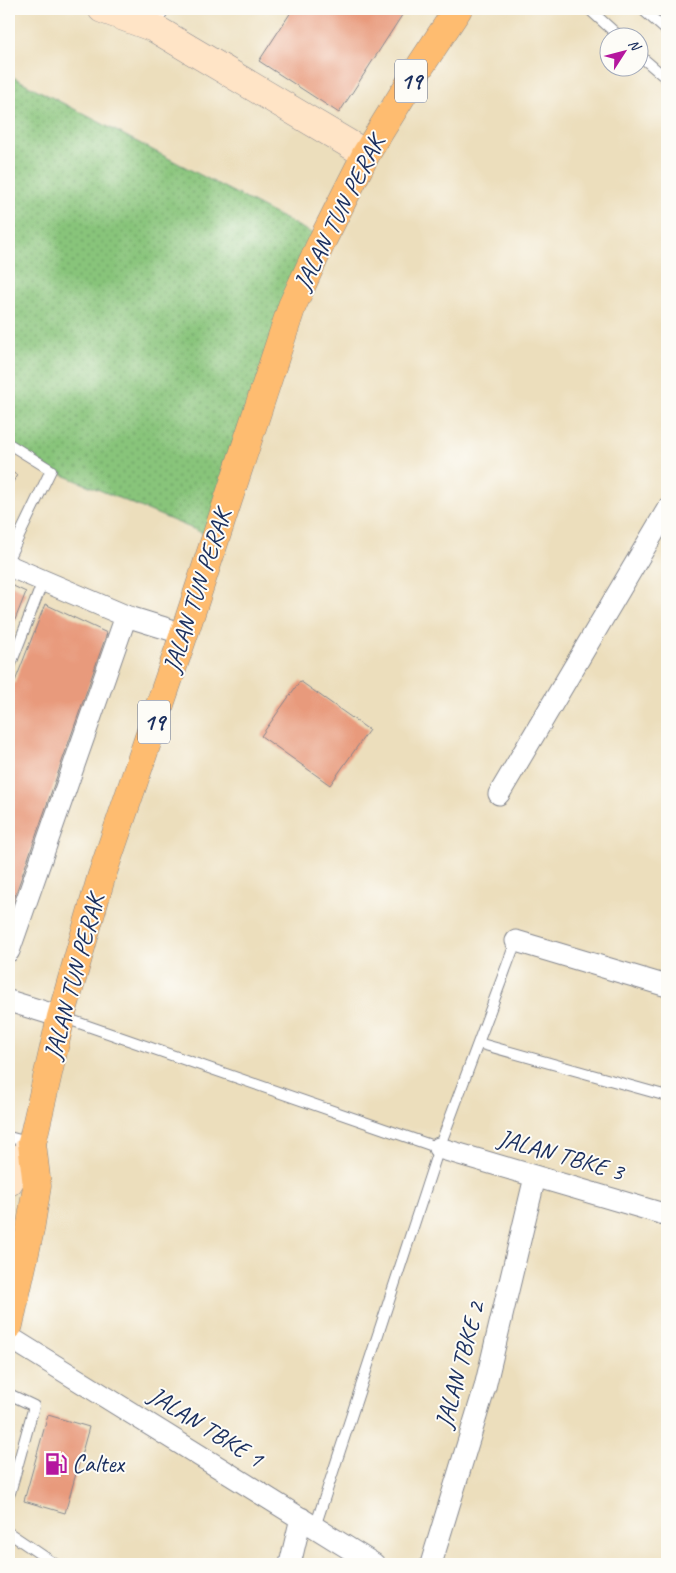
<svg xmlns="http://www.w3.org/2000/svg" width="676" height="1573" viewBox="0 0 676 1573" font-family="Caveat,sans-serif">
<style>
.grass{fill:url(#grass-dots);stroke:#527a6c}
.building{fill:#e89a7c}
.lines{fill:none;stroke-linecap:round;stroke-linejoin:round}
.lane-casing{stroke:#84868d;stroke-width:12}
.street-casing{stroke:#84868d;stroke-width:23}
.secondary-casing{stroke:#84868d;stroke-width:29}
.primary-casing{stroke:#84868d;stroke-width:29}
.lane{stroke:#fff;stroke-width:10}
.street{stroke:#fff;stroke-width:21}
.secondary{stroke:#ffe4c6;stroke-width:28}
.primary{stroke:#febc70;stroke-width:28}
.labels{text-anchor:middle;dominant-baseline:central;stroke-width:4;stroke-linejoin:round;paint-order:stroke}
.shield{fill:#fdfcf7;stroke:#5f6c8c;stroke-width:1}
.shield-label{font-size:24px;font-weight:bold;fill:#1b2f5e}
.street-label{font-size:25px;fill:#1b2f5e;stroke:#fdfcf7}
.poi-label{font-size:25px;fill:#1b2f5e;stroke:#fdfcf7;text-anchor:start}
</style>
<defs>
<pattern id="grass-dots" width="8" height="8" patternUnits="userSpaceOnUse" patternTransform="scale(1.25)"><rect width="8" height="8" fill="#88c47a"/><path d="M2 2h.1M6 6h.1" fill="none" stroke="#6ea067" stroke-width="1.8" stroke-linecap="round"/></pattern>
</defs>
<rect width="100%" height="100%" fill="#fdfcf7"/>
<filter id="ink" filterUnits="userSpaceOnUse"><feTurbulence type="fractalNoise" baseFrequency=".02" numOctaves="2"/><feDisplacementMap in="SourceGraphic" scale="10" xChannelSelector="R" yChannelSelector="G"/><feConvolveMatrix kernelMatrix="1 2 1 2 8 2 1 2 1" color-interpolation-filters="sRGB"/></filter>
<filter id="wash" filterUnits="userSpaceOnUse"><feTurbulence type="fractalNoise" baseFrequency=".0096" numOctaves="4" result="noise"/><feDisplacementMap in="SourceGraphic" scale="20" xChannelSelector="R" yChannelSelector="G"/><feGaussianBlur stdDeviation="1.12" result="paint"/><feColorMatrix in="noise" values="0 0 0 0 0 0 0 0 0 0 0 0 0 0 0 0 0 1.4 0 .05"/><feComposite in="paint" operator="in"/></filter>
<g filter="url(#wash)">
<rect width="100%" height="100%" fill="#ecdebc"/>
<path class="grass" d="M9,75L323,239L215,538L51,470L9,444Z"/>
<g id="blocks">
<path class="building" d="M293,9H406L339,113L259,61Z
M653,9H667V21Z
M9,471L17,475L9,489Z
M9,584L26,592L9,635Z
M45,604L107,633L9,913V697Z
M300,681L369,730L330,785L261,736Z
M48,1415L89,1427L65,1513L24,1501Z"/>
</g>
</g>
<g filter="url(#ink)">
<use href="#blocks" fill-opacity="0" stroke="#84868d" stroke-width="1"/>
<g class="lines">
<defs>
<path id="lane" d="M589,9L621,38
M642,9L667,31
M154,27L164,9
M638,54L667,79
M9,444L51,470L9,557
M9,669L43,581
M62,1017L439,1148
M478,1043L667,1096
M9,1137L31,1143
M9,1394L34,1406L10,1493L9,1492
M315,1527L439,1148L516,941
M9,1533L55,1564"/>
<path id="street" d="M9,566L126,616L184,634
M499,794L667,510
M516,941L667,986
M9,951L126,616
M9,1001L61,1017
M439,1148L667,1215
M9,1337L374,1564
M290,1564L301,1518
M431,1564L485,1387L535,1177"/>
<path id="secondary" d="M102,9L154,28L366,154
M9,1182L32,1143"/>
<path id="primary" d="M9,1325L30,1230L37,1186L32,1143L61,1017L101,878L184,634L292,306L323,239L366,154L421,65L458,9"/>
</defs>
<use href="#lane" class="lane-casing"/>
<use href="#street" class="street-casing"/>
<use href="#secondary" class="secondary-casing"/>
<use href="#primary" class="primary-casing"/>
<use href="#lane" class="lane"/>
<use href="#street" class="street"/>
<use href="#secondary" class="secondary"/>
<use href="#primary" class="primary"/>
</g>
</g>
<defs>
<symbol id="fuel-bare" viewBox="-9 -9 18 18"><path d="M-5.5-6h7V0h2V4h1.3V-2.5L3-4.5l.8-.8L6-3V5H2.5V1h-1V6h-7ZM-4.2-4.7v3.2H.2V-4.7Z" fill="#b5179e" stroke="#fdfcf7" stroke-width="2.5" paint-order="stroke"/></symbol>
</defs>
<g fill-rule="evenodd">
<use href="#fuel-bare" x="40" y="1448" width="32" height="32"/>
</g>
<g class="labels">
<g class="shield">
<rect x="395" y="59.5" width="32" height="43" rx="4"/>
<rect x="138" y="700.5" width="32" height="43" rx="4"/>
</g>
<g class="shield-label">
<text x="411" y="81">19</text>
<text x="154" y="722">19</text>
</g>
<g class="street-label">
<text transform="translate(339 213) rotate(-63)">JALAN TUN PERAK</text>
<text transform="translate(197 591) rotate(-72)">JALAN TUN PERAK</text>
<text transform="translate(74 977) rotate(-75)">JALAN TUN PERAK</text>
<text transform="translate(561 1155) rotate(16)">JALAN TBKE 3</text>
<text transform="translate(460 1365) rotate(-75)">JALAN TBKE 2</text>
<text transform="translate(206 1427) rotate(32)">JALAN TBKE 1</text>
</g>
<g class="poi-label">
<text x="72" y="1464">Caltex</text>
</g>
</g>
<rect width="676" height="1573" fill="none" stroke="#fdfcf7" stroke-width="30"/>
<g transform="translate(624 52) rotate(54)"><circle r="24" fill="#fdfcf7" stroke="#a3aaba"/>
<path d="M0-4L9 19L0 12L-9 19Z" fill="#b5179e"/>
<text y="-8" font-size="14" font-weight="bold" text-anchor="middle" fill="#1b2f5e">N</text>
</g>
</svg>
